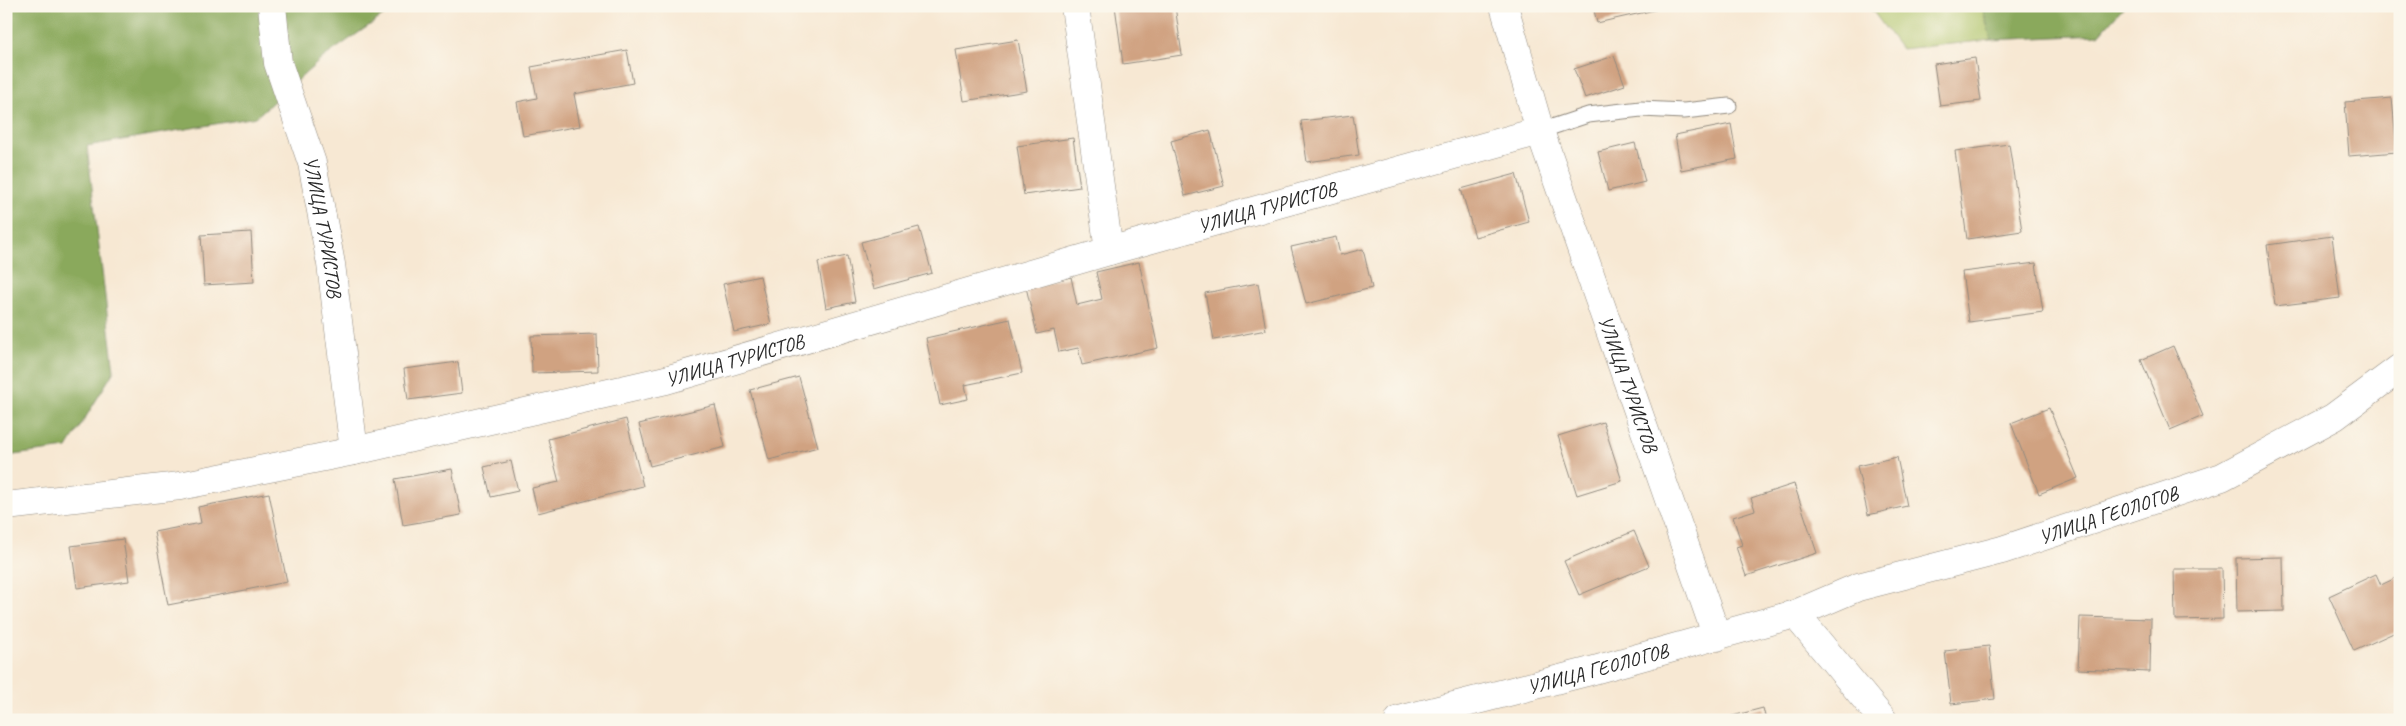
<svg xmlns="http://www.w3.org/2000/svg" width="2406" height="726" viewBox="0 0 2406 726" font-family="Caveat,sans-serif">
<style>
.green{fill:#aec367;stroke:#6c7749}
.forest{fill:#8aa95c;stroke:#5a6a44}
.building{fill:#d0a281}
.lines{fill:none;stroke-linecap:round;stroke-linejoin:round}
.lane-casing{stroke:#918a7f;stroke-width:17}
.street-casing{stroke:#918a7f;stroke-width:29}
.lane{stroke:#fff;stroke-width:15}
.street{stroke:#fff;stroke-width:28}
.labels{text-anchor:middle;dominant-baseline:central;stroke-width:4;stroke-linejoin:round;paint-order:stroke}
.street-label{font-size:20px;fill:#2b2b2b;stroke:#fbf7ec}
</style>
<rect width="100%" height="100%" fill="#fbf7ec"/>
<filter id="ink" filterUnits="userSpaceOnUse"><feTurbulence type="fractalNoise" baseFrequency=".02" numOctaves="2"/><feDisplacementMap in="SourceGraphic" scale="10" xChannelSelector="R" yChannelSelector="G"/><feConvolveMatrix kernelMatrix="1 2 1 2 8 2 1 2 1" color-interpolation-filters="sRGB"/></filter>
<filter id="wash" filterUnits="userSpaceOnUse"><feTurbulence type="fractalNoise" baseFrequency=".0096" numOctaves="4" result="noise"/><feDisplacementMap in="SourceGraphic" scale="20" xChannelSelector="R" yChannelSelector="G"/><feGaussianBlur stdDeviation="1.12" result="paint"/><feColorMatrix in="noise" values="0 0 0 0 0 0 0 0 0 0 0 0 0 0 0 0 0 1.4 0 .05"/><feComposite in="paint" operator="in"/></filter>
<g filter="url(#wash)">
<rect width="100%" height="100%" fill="#f7e8d3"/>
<path class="green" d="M1869,6H1982L1991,40L1901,49Z"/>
<path class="forest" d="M6,6H397L324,57L256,117L87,146L114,371L67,448L6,456Z
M1982,6H2124L2099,35L1991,40Z"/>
<g id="blocks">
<path class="building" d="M1115,6H1175L1182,55L1123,64Z
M1593,6H1659V9L1597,23Z
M1018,40L1027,91L964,101L956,50Z
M627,50L633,83L574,94L580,126L523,136L517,102L537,98L531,67Z
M1614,56L1625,85L1585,98L1574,69Z
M1975,58L1981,101L1940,106L1934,64Z
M2392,98L2397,152L2349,156L2345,102Z
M1353,115L1359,155L1307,162L1301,121Z
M1731,124L1737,159L1681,170L1675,135Z
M1210,130L1224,186L1185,196L1171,141Z
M1073,138L1080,187L1024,195L1017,146Z
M1635,143L1645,182L1608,191L1598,152Z
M2009,144L2022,231L1967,239L1955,151Z
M1516,174L1529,222L1475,237L1461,189Z
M919,227L932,273L874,289L861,242Z
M251,232L254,282L204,285L201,235Z
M2332,236L2340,298L2275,306L2267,245Z
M1336,237L1340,255L1363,249L1372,288L1306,304L1291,247Z
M847,256L855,302L826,308L818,262Z
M1139,262L1158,348L1082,365L1078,348L1059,352L1054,330L1037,334L1026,287L1071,277L1077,305L1102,299L1096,272Z
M2036,263L2043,312L1969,322L1962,272Z
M760,276L771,324L734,332L723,284Z
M1258,283L1266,330L1214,340L1205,293Z
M1010,319L1022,373L965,385L968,399L940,405L926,338Z
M597,334L598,371L532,373L531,336Z
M2173,346L2203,416L2170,430L2141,360Z
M458,362L462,393L408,400L404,369Z
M799,377L818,447L769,460L750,390Z
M715,405L725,447L650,466L639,424Z
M2049,408L2078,478L2039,494L2011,423Z
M626,419L643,486L538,513L532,488L559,482L548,439Z
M1603,422L1622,481L1577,495L1558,436Z
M1897,457L1907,506L1868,515L1857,466Z
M511,461L518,491L491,497L484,467Z
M452,469L461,515L403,525L395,479Z
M1794,484L1817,553L1746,576L1736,547L1742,545L1733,517L1755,510L1751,498Z
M269,493L287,582L168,605L154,532L201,523L198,507Z
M1634,531L1649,566L1579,595L1564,561Z
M123,539L129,581L77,588L71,546Z
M2283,557L2284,611L2237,612L2236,558Z
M2174,569H2222L2223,619L2175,620Z
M2376,574L2381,585L2400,576V630L2354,651L2329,596Z
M2080,617L2151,619L2150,672L2078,669Z
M1989,646L1995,699L1951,704L1945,651Z
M1763,708L1766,720H1721V719Z"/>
</g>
</g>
<g filter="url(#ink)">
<use href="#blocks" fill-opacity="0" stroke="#918a7f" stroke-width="1"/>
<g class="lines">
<defs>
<path id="lane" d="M1540,131L1588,115L1641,109L1684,111L1729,106"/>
<g id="street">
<path id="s1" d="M272,6L278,63L312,163L331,264L354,451"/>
<path d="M1075,6L1109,251"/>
<path id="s2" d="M1504,6L1540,131L1717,637"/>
<path id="s3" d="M6,506L180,486L354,451L666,380L1109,251L1540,131"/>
<path d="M1795,614L1883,720"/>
<path id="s4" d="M1399,720L1587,672L1795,614L1858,587L2002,550L2222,477L2334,417L2400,368"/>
</g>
</defs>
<use href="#lane" class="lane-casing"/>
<use href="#street" class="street-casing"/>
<use href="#lane" class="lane"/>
<use href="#street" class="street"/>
</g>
</g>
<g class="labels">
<g class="street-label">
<text stroke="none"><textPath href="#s3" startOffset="1298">УЛИЦА ТУРИСТОВ</textPath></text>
<text stroke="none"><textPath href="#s1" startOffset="228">УЛИЦА ТУРИСТОВ</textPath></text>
<text stroke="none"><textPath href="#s3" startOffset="744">УЛИЦА ТУРИСТОВ</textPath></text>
<text stroke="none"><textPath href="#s2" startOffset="398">УЛИЦА ТУРИСТОВ</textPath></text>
<text stroke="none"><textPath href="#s4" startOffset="739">УЛИЦА ГЕОЛОГОВ</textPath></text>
<text stroke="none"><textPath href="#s4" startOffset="205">УЛИЦА ГЕОЛОГОВ</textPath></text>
</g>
</g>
<rect width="2406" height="726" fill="none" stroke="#fbf7ec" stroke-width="25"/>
</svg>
